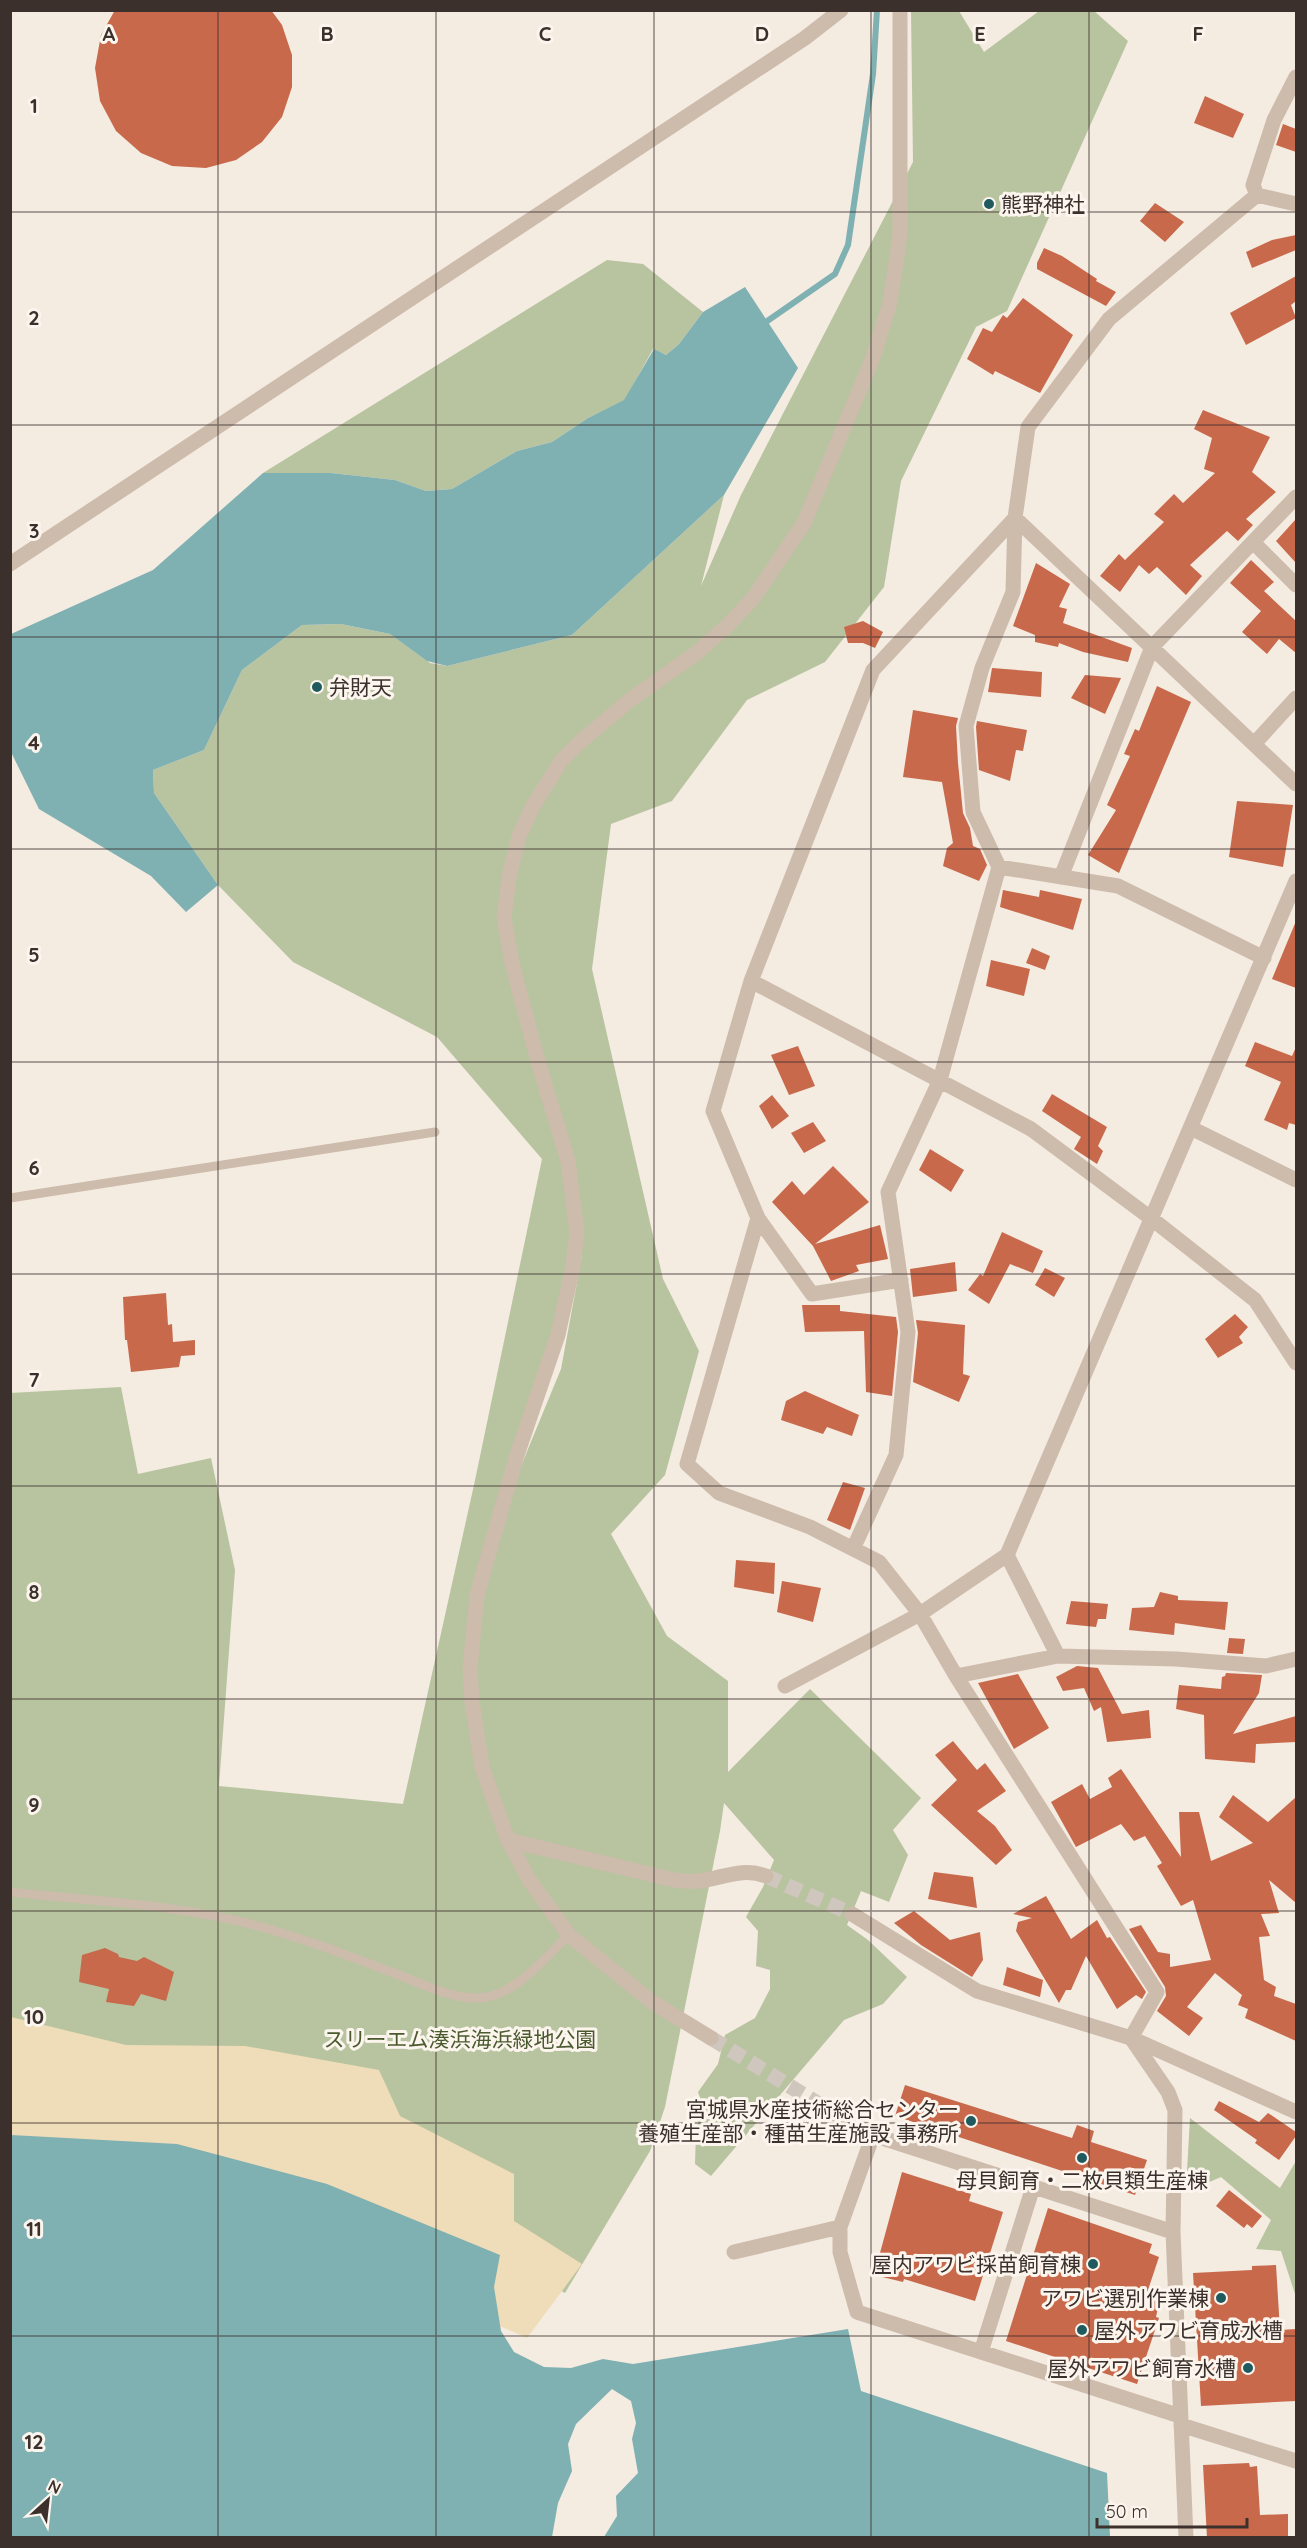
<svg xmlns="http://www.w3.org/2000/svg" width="1307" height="2548" viewBox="0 0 1307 2548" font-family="Quicksand,'Noto Sans JP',sans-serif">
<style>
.green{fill:#b8c4a0;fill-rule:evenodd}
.sand{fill:#efdcb8}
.water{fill:#7fb0b2}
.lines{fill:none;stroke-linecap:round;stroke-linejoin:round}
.stream{stroke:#7fb0b2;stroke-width:6}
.building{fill:#c8694b}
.minor-tunnel{stroke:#cfc6bd;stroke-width:15;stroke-dasharray:15 8;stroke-linecap:butt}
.service{stroke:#cdbbac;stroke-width:9}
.minor{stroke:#cdbbac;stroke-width:15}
.tertiary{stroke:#cdbbac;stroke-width:15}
.grid{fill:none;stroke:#3b302b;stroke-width:1.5;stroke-opacity:0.55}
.poi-dot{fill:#1f5a5e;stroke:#fbf5ee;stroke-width:2}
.labels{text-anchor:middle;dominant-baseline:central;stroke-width:6;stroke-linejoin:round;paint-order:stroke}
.poi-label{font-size:21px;fill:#3b302b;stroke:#fbf5ee;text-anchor:end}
.park-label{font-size:21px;fill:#4a5a2e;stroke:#fbf5ee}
.grid-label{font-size:20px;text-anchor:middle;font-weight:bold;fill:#3b302b;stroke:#fbf5ee;stroke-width:6;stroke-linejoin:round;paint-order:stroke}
</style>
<rect width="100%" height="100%" fill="#f4ebe1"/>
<path class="green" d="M911,11H959L984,52L1039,11H1094L1128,41L1007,311L976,327L901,481L884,587L825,662L747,700L672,801L611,824L592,969L663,1279L699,1351L665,1475L611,1534L667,1636L728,1681V1772L810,1689L921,1798L893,1830L908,1855L889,1902L861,1891L847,1925L868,1940L907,1977L883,2004L844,2020L711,2176L695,2164L696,2133L702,2103L698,2092L718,2064L725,2035L755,2018L770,1989V1970L756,1966L758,1931L746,1917L763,1887L774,1860L724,1803L720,1831L665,2107L650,2151L565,2293L500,2255L11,2135L10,1393L121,1387L138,1474L211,1458L235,1570L219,1786L403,1804L474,1485L542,1159L437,1037L293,962L218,885L154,793L153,770L204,750L242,670L302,625L341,624L390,634L430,663L447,666L572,635L724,495L701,586L741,495L913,162ZM582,1255L561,1369L516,1478L540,1366Z
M607,260L643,264L703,312L679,344L666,355L653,349L625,400L588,418L552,442L517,451L452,489L426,491L395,480L331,473H263Z
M1190,2118L1280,2188L1296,2161V2297L1281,2251L1256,2249L1271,2220L1221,2177L1207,2183L1187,2171Z"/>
<path class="sand" d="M11,2017L126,2045L245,2046L379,2070L400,2116L514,2174V2221L582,2264L527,2338L283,2230L11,2215Z"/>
<path class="water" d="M745,287L798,368L724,495L572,635L447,666L427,661L390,634L341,624L302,625L242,670L204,750L153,770L154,793L218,885L186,912L151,876L39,809L11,752V634L153,570L263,473H331L395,480L426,491L452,489L517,451L552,442L588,418L624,400L654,349L666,355L679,344L703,312Z
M11,2135L177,2144L327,2184L500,2255L494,2287L501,2331L514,2352L544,2367L571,2368L603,2359L633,2364L848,2329L861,2391L1107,2473L1110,2537H604L617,2516L616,2496L638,2473L632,2439L636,2423L631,2401L612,2389L576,2424L568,2444L572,2471L558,2503L552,2537H11Z"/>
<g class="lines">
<path class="stream" d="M763,324L835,274L848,245L873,74L877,10"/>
</g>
<path class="building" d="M115,10H271L282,25L292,55V87L282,117L262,142L236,160L206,168L172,166L141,153L116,131L100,101L95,68L101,35Z
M1205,96L1244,114L1233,138L1194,123Z
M1283,124L1296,129V152L1276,145Z
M1155,203L1184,222L1165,242L1140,221Z
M1296,235V250L1252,268L1246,252L1272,240Z
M1044,248L1062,256L1097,279L1096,281L1116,292L1106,306L1037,269V263Z
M1296,276V301L1291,305L1296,318L1246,345L1230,313Z
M1023,298L1073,335L1040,393L995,371L993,375L967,359L983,328L992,332L1003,315L1007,318Z
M1203,410L1270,437L1252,472L1276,492L1246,519L1253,525L1238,541L1227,531L1190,565L1202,576L1186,595L1157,567L1149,574L1139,565L1120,592L1100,576L1119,554L1125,560L1164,522L1154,514L1174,494L1183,503L1215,473L1204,469L1212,438L1194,429Z
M1296,519V563L1276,541Z
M1251,560L1274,582L1264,591L1296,621V653L1279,639L1267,654L1242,632L1261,611L1230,583Z
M1036,563L1070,584L1059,607L1067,609L1063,623L1132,648L1128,662L1083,652L1059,643L1058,647L1035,642V635L1013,626Z
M863,621L883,632L875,648L863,643H848L844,627Z
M992,668L1042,672L1041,697L988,692Z
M1085,675L1121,678L1105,714L1071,698Z
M1157,686L1191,702L1119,873L1088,855L1116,810L1107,805L1130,756L1124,754L1135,729L1139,731Z
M913,710L958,718L956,726L958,763L963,813L970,828L973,846L980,849L987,865L979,881L943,866L947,848L953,843L942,782L903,777Z
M977,721L1027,730L1023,751L1016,750L1010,781L979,770L976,727Z
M1237,801L1293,805L1283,867L1229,857Z
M1003,890L1039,897L1040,890L1082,899L1073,930L1000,907Z
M1296,921V988L1272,979Z
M1032,948L1050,956L1045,970L1026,963Z
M991,960L1030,969L1024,996L986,986Z
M1255,1042L1292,1056L1296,1047V1125L1289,1123L1287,1130L1264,1120L1281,1082L1245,1066Z
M798,1046L815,1086L789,1095L771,1055Z
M1052,1094L1107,1127L1098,1146L1103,1151L1097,1164L1074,1149L1081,1137L1042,1111Z
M772,1095L789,1116L772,1129L759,1106Z
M813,1122L826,1141L804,1153L791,1133Z
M930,1149L964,1170L951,1192L919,1170Z
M833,1166L869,1202L815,1244L880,1225L888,1259L856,1265L859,1271L831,1281L813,1246L772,1202L792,1181L804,1195Z
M1002,1232L1043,1251L1033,1273L1010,1264L989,1304L968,1290L980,1274L983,1276Z
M955,1262L957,1291L913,1297L910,1269Z
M1045,1268L1065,1278L1054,1297L1035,1285Z
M166,1293L168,1325L172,1324L173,1342L195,1340V1355L181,1356L179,1367L131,1372L127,1340H125L123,1297Z
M802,1305H840V1311L896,1317L898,1332L892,1396L866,1392L864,1331L805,1332Z
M1235,1314L1248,1327L1239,1337L1243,1343L1218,1358L1205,1339Z
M916,1320L965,1325L963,1374L970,1376L959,1402L913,1382L918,1333Z
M805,1391L859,1415L852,1436L827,1427L823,1434L781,1420L786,1401Z
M843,1482L865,1488L850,1530L827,1520Z
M736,1560L775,1563L774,1594L734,1587Z
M782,1581L821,1588L813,1622L777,1612Z
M1160,1592L1178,1596V1600L1228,1602L1225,1630L1175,1623L1174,1635L1129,1630L1132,1608L1154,1607Z
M1071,1601L1108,1604L1106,1619H1098L1096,1627L1066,1624Z
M1229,1638L1245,1639L1243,1654L1227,1653Z
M1077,1666L1098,1668L1122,1714L1149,1710L1151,1738L1107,1742L1101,1707L1094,1711L1084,1688L1063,1691L1056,1677Z
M1226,1673L1262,1675L1259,1693L1233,1734L1296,1716V1742L1256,1744L1255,1763L1205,1759L1204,1715L1176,1709L1179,1685L1221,1689L1222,1677L1225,1676Z
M1018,1674L1049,1728L1014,1749L978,1683Z
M953,1741L977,1770L985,1763L1006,1791L977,1811L995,1826L1012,1850L996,1865L931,1805L957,1780L935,1755Z
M1121,1769L1181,1857L1179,1812H1199L1211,1861L1253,1843L1219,1817L1233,1795L1268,1822L1296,1797V1903L1269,1880L1279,1913L1261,1914L1270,1936L1259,1937L1264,1980L1276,1987L1274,1996L1296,2004V2041L1245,2018L1248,2009L1238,2005L1242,1995L1215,1973L1187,2007L1203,2018L1189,2036L1157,2011L1166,1996L1165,1987L1129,1929L1141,1925L1158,1952L1170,1954V1967L1211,1960L1193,1900L1181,1906L1157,1866L1162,1863L1145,1836L1134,1841L1121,1824L1076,1847L1051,1802L1082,1784L1090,1799L1112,1787L1108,1778Z
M934,1872L973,1877L977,1908L928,1899Z
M1046,1896L1071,1939L1097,1920L1107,1938L1110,1937L1146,1992L1142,1999L1136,1995L1117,2009L1086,1956L1071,1990H1066L1059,2003L1016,1931L1018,1922L1032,1918L1013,1914Z
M914,1911L950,1940L980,1932L983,1960L972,1977L921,1945L894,1923Z
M105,1948L118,1954L119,1957L137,1961L144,1957L174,1972L166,2001L141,1994L134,2006L106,2002L109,1989L79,1982L82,1955Z
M1007,1967L1043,1980L1040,1997L1003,1985Z
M905,2085L1072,2138L1077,2125L1094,2131L1091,2142L1147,2160L1135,2195L895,2116Z
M1219,2101L1259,2122L1268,2113L1296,2132V2136L1279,2160L1255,2143L1257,2140L1214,2110Z
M902,2172L971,2194L969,2201L1003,2212L975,2301L904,2279L903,2282L874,2275Z
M1229,2190L1262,2216L1252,2228L1247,2224L1244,2228L1216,2206Z
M1048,2208L1152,2244L1149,2253L1159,2257L1148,2290L1157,2293L1155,2297L1160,2298L1156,2317L1159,2318L1137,2384L1006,2341Z
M1276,2265L1280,2330L1296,2329V2401L1201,2406L1193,2273L1252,2270V2266Z
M1249,2463L1250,2467L1257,2466L1260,2515L1288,2514V2538H1207L1203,2465Z"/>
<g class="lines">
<path class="minor-tunnel" d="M766,1876L852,1914
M711,2038L832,2112"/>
<path class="service" d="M10,1198L435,1132
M10,1892C91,1901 175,1904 254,1925C300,1937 346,1955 391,1972C419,1982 447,1998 477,1998C514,1998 544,1958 569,1935"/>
<path class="minor" d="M1257,195L1253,185L1274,120L1296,77
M1015,518L873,670L751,981L713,1111L758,1218L687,1464L719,1493L810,1527L879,1562L920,1614L956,1676L1157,1992L1131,2038
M1015,518L1296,784
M1253,542L1296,585
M1254,744L1296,698
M999,867L1118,886L1264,958
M1061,877L1152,647L1296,497
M751,981L1031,1129L1152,1219L1255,1300L1296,1363
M1191,1128L1296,1180
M758,1218L812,1294L901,1280
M853,1549L896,1455L908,1332L888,1192L940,1080L999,867L973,812L966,726L982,668L1013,592L1015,518L1028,427L1109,319L1257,195L1296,204
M1007,1555L1058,1656
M956,1676L1058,1656L1176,1659L1266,1666L1296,1659
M785,1686L920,1614L1007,1555L1296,881
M508,1840L674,1880C682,1881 691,1882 699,1881C723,1878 742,1867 766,1876
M852,1914L977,1991L1131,2038L1296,2112
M1131,2038L1168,2092L1175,2110L1173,2232L1186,2538
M832,2112L873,2135L1173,2232
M873,2135L840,2227V2252L857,2312L1180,2416
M734,2252L840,2227
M981,2352L1033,2187
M1181,2425L1296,2461"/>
<path class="tertiary" d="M10,564L805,38L841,10
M711,2038L652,2002L569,1935L530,1881L508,1840L482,1767L472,1702L470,1668L477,1595L516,1458L558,1335L573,1266L577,1233L568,1161L537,1058L512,963L504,918L509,877L519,836L533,806L561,761L581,741L630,700L698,652L729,624L754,597L804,523L872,360L890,303L900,235V10"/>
</g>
<path class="grid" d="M218,10V2538M436,10V2538M654,10V2538M871,10V2538M1089,10V2538M10,212H1296M10,425H1296M10,637H1296M10,849H1296M10,1062H1296M10,1274H1296M10,1486H1296M10,1699H1296M10,1911H1296M10,2123H1296M10,2336H1296"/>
<g class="poi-dot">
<circle cx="989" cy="204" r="6"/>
<circle cx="317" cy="687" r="6"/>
<circle cx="971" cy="2121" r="6"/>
<circle cx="1082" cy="2158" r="6"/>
<circle cx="1093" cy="2264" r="6"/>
<circle cx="1221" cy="2298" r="6"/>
<circle cx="1082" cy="2330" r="6"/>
<circle cx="1248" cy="2368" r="6"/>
</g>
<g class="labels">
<g class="poi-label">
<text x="1001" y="204" text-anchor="start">熊野神社</text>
<text x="329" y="687" text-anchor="start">弁財天</text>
<text x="959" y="2109">宮城県水産技術総合センター<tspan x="959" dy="24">養殖生産部・種苗生産施設 事務所</tspan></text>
<text x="1082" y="2180" text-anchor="middle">母貝飼育・二枚貝類生産棟</text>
<text x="1081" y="2264">屋内アワビ採苗飼育棟</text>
<text x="1209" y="2298">アワビ選別作業棟</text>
<text x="1094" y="2330" text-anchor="start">屋外アワビ育成水槽</text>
<text x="1236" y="2368">屋外アワビ飼育水槽</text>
</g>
<g class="park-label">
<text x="460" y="2039">スリーエム湊浜海浜緑地公園</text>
</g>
</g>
<g class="grid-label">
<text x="109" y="41">A</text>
<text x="327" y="41">B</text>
<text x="545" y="41">C</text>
<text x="762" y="41">D</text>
<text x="980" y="41">E</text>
<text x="1198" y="41">F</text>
<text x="34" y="113">1</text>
<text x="34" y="325">2</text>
<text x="34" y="538">3</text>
<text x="34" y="750">4</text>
<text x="34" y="962">5</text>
<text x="34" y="1175">6</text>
<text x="34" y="1387">7</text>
<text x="34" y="1599">8</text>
<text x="34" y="1812">9</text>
<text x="34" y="2024">10</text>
<text x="34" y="2236">11</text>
<text x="34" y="2449">12</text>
</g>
<rect width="1307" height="2548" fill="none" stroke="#3b302b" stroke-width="24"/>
<g transform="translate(48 2500) rotate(27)" stroke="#fbf5ee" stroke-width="4.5" paint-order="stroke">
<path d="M0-4.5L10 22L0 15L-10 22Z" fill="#3b302b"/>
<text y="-9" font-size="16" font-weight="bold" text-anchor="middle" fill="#3b302b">N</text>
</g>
<path d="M1097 2518v9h150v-9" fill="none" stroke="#3b302b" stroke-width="3"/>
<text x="1106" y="2518" font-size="18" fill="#3b302b" stroke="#fbf5ee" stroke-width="4.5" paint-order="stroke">50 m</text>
</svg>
